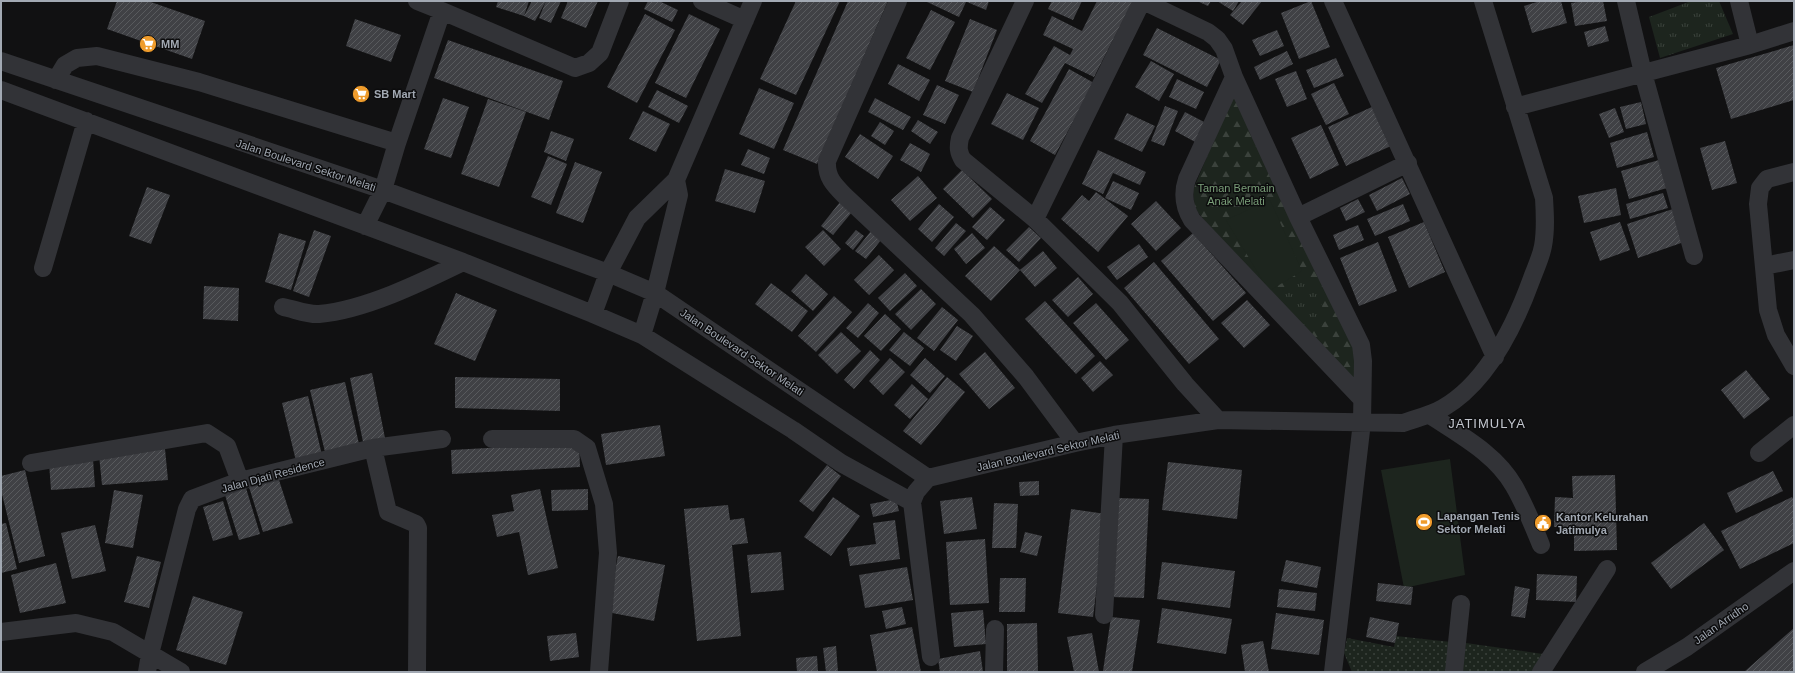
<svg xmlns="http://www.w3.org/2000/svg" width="1795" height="673" viewBox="0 0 1795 673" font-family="Helvetica,sans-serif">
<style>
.grass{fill:url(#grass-dots)}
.forest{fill:url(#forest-firs)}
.park{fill:url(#park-tufts)}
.pitch{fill:#1d251e}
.building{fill:url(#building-hatch)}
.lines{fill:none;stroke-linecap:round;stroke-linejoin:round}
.minor{stroke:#323337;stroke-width:18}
.labels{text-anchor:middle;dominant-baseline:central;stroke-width:3;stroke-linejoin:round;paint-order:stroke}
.poi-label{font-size:11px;font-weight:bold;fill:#a2a9b3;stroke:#0c0c0d;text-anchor:start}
.street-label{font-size:11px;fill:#a2a9b3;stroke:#0c0c0d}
.park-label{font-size:11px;fill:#7a9e79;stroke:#0c0c0d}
.quarter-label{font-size:13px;letter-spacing:1px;fill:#c3c7cf;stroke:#0c0c0d}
</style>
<defs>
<pattern id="grass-dots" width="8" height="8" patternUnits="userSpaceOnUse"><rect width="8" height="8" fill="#1d251e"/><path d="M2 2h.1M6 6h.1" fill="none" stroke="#3b423c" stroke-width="1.8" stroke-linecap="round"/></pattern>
<pattern id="forest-firs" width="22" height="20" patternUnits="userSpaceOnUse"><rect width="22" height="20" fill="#1d251e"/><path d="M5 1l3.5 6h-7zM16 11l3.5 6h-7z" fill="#3b423c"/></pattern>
<pattern id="park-tufts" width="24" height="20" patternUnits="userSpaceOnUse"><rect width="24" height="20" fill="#1d251e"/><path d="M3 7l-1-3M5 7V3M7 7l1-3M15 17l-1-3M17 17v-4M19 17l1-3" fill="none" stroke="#3b423c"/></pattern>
<pattern id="building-hatch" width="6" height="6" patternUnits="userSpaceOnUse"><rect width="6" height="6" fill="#404145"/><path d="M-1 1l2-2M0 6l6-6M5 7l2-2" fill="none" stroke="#585a5d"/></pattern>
</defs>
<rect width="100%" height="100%" fill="#111112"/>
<path class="grass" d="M1396,636L1451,642L1447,672H1352L1344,653L1347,638L1394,647Z
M1466,643L1543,654L1533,672H1462Z"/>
<path class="forest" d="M1233,94L1354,347V379L1221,240L1195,209L1193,190Z"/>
<path class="park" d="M1691,1H1719L1733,34L1660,58L1649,17Z
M1307,271L1328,319L1306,337L1272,297Z"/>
<path class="pitch" d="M1270,200L1302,271L1269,291L1226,220Z
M1450,459L1465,575L1404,588L1381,470Z"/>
<path class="building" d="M117,1H148L205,21L192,59L107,29Z
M498,1H529L524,16L532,1H546L535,21L524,16L496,7Z
M546,1H561L551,23L539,18Z
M568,1H598L586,28L561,18Z
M648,1H659L678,10L672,22L644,9Z
M796,1H840L796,95L760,79Z
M848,1H888L817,164L783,150Z
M925,1H963L966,2L959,17Z
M968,1H989L986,10L967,2Z
M1052,1H1082L1073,20L1048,9Z
M1097,1H1133L1094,77L1065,63L1042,103L1025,94L1054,46L1070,55L1073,49L1043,35L1052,16L1082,31Z
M1197,1H1211L1208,6Z
M1217,1H1239L1233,11Z
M1242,1H1262L1243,25L1230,15Z
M1311,1L1330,47L1299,59L1281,13Z
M1540,1H1561L1567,23L1532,33L1524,6Z
M1585,1H1603L1607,21L1575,26L1571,3Z
M931,10L955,22L930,70L906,58Z
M645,14L675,30L637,103L607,87Z
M689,14L720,29L686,98L655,83Z
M355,19L401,35L391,62L346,46Z
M970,19L997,30L973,92L945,81Z
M1605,26L1609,41L1588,47L1584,32Z
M1157,28L1221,60L1207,87L1143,55Z
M1277,30L1284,46L1260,56L1252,40Z
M448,40L563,81L549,120L434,78Z
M1794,45V100L1731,119L1716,68Z
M1287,51L1293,64L1260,80L1254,67Z
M1336,58L1344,76L1314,88L1306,70Z
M1151,61L1174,74L1159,101L1135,87Z
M898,64L930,80L919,101L888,84Z
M1069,69L1094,83L1055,155L1030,141Z
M1296,71L1307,99L1287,107L1275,79Z
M1177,79L1204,92L1196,109L1169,97Z
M1334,83L1349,114L1326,125L1311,94Z
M937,85L959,95L945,124L923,115Z
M759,88L794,103L774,149L739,134Z
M657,90L688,106L679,123L648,107Z
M1007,93L1039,108L1023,140L991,124Z
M443,98L469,107L451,158L424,149Z
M875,98L911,117L903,130L868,112Z
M488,99L526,112L499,187L461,174Z
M1641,102L1646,124L1626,129L1620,107Z
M1165,106L1178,111L1164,146L1151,141Z
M1374,106L1391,146L1346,166L1328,127Z
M1615,108L1624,132L1609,138L1599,114Z
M643,111L670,124L656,152L629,139Z
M1185,112L1208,124L1197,143L1175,131Z
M1127,113L1155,126L1142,152L1114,139Z
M918,120L938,132L930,144L911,131Z
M880,122L894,131L885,145L871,136Z
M1321,125L1339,165L1310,179L1291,138Z
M551,131L574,139L566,161L544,152Z
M1647,132L1654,157L1617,168L1610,143Z
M860,134L893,156L878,179L845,157Z
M1725,141L1737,183L1712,190L1700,148Z
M910,143L930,154L921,172L900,160Z
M748,149L770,158L764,174L741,165Z
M1098,150L1146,172L1140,185L1113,173L1103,194L1082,184Z
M548,156L567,164L551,205L531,197Z
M1659,160L1667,188L1629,199L1621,171Z
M575,162L602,172L583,223L556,213Z
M725,169L765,181L755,213L715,201Z
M962,170L992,199L973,218L943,189Z
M918,176L937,198L910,221L891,200Z
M1402,178L1410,194L1377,211L1369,195Z
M1113,181L1139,193L1131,210L1105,198Z
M147,187L170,195L151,244L129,236Z
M1616,188L1621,215L1584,223L1578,196Z
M1096,192L1128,216L1098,252L1061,219L1082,195L1089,201Z
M1663,193L1668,208L1630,219L1626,204Z
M1358,199L1365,212L1346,221L1340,208Z
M1156,201L1181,228L1156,251L1131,224Z
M840,202L852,212L833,235L821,226Z
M939,204L954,217L932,242L918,229Z
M1403,204L1410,221L1375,236L1367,219Z
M990,207L1005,220L987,240L972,227Z
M1673,209L1684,242L1638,258L1627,224Z
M1424,222L1445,272L1409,288L1388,237Z
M1620,222L1630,250L1600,261L1590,232Z
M956,223L966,231L944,256L935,248Z
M1358,225L1364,240L1339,250L1333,235Z
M1029,227L1041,238L1019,262L1006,250Z
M314,230L331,236L309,297L293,291Z
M823,230L841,249L824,266L805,247Z
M856,230L864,236L853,250L845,243Z
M871,231L881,240L866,259L855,251Z
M279,233L306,241L291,290L265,282Z
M972,233L985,248L966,264L954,249Z
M1193,233L1246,293L1213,321L1161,261Z
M1378,242L1397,291L1359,306L1340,258Z
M1139,244L1148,257L1117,280L1107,267Z
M994,246L1020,270L1043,251L1057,268L1035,287L1020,270L991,301L965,276Z
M879,255L894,270L869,295L854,280Z
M1154,262L1219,339L1189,364L1124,288Z
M905,273L917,286L890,311L878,298Z
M806,274L828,294L813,311L791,291Z
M1078,277L1093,294L1068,317L1052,300Z
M771,283L808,311L792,332L755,304Z
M204,286L239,288L238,321L203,319Z
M921,289L936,304L911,330L895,314Z
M456,293L497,310L475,361L434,344Z
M834,296L852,312L816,352L798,336Z
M1247,300L1270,325L1244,348L1221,323Z
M1045,301L1095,356L1076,374L1025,319Z
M868,303L879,313L858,338L846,328Z
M1096,303L1129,340L1106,360L1073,323Z
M942,307L958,320L934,351L917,338Z
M885,314L901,329L881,351L864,336Z
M957,326L973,336L956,361L940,350Z
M841,332L861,351L837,374L818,355Z
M904,332L924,348L910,366L889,350Z
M870,350L880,360L854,389L844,380Z
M985,352L1015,388L989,409L959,374Z
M890,358L905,372L883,395L869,381Z
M925,358L945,376L930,393L910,375Z
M1100,361L1113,375L1093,392L1081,378Z
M1746,370L1770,399L1744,419L1721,390Z
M372,373L385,438L363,442L350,378Z
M455,377L560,379V411L455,408Z
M947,377L965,392L921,445L903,431Z
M345,382L359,444L325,452L310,390Z
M912,384L928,399L910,419L894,405Z
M308,396L322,455L296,461L282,403Z
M660,425L665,456L606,465L601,434Z
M579,443L580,467L452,474L451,450Z
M165,449L168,480L102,485L99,455Z
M93,459L95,487L51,490L49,463Z
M1168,462L1242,470L1237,519L1162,510Z
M827,465L841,476L813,512L799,501Z
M25,470L45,556L19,563L1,490V476Z
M1773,471L1783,491L1736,513L1727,493Z
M1615,475L1617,550L1574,551V527H1554L1555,497L1573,498L1572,476Z
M278,477L293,523L263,532L249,487Z
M1039,481V495L1020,496L1019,482Z
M246,488L260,534L239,540L225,495Z
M540,489L558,568L528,575L519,532L497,537L492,515L514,511L511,495Z
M588,489V510L552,511L551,490Z
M114,490L143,495L133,548L105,543Z
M833,497L860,516L831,556L804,537Z
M972,497L977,529L944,534L940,501Z
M1792,497L1794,500V543L1740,569L1721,531Z
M1116,498L1149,499L1144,598L1111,597Z
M896,499L899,511L873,517L870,504Z
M223,501L233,535L213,541L203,507Z
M994,503L1018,504L1016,548H992Z
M728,505L730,520L744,518L748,543L732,545L741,636L697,641L684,509Z
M1071,509L1106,514L1093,617L1058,613Z
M895,520L900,559L850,566L847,548L876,544L873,523Z
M6,523L17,569L1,573V524Z
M1704,523L1724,550L1671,589L1651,563Z
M95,525L106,571L72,579L61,533Z
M1025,532L1042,536L1037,556L1020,552Z
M985,539L989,603L950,605L946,542Z
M781,552L784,590L751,593L747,555Z
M137,556L161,562L149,608L124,602Z
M618,556L665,565L654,621L607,612Z
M1286,560L1321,567L1317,588L1281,581Z
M1162,562L1235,571L1230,608L1157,599Z
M56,563L66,603L20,613L11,575Z
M907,567L913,600L865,608L859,575Z
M1537,574L1577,576L1576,602L1536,600Z
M1000,578H1026L1025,612H999Z
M1378,583L1413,587L1411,605L1376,601Z
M1515,586L1530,589L1525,618L1511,616Z
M1279,589L1317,593L1315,611L1277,607Z
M193,596L243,612L226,665L176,650Z
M902,607L906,624L886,629L882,611Z
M1162,608L1232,619L1226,654L1157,643Z
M983,610L986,644L954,647L951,613Z
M1276,613L1324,620L1319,655L1271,649Z
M1111,617L1140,620L1132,672L1103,671Z
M1370,617L1399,623L1395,643L1366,637Z
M1037,623L1038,672H1007V624Z
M912,627L921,672H877L870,635Z
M1794,628L1793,672H1744Z
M576,633L579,657L550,661L547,636Z
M1092,633L1099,672H1074L1067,637Z
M1263,641L1269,672H1245L1241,645Z
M836,646L838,672H826L823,648Z
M980,651L983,672H940L938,659Z
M817,656L818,672H797L796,658Z"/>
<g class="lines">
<path class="minor" d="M417,1L442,11
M702,1L745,20
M898,1L827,161C826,177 834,185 845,196L972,315L1026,377L1075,443
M1025,1L960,138C958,147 958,152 963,160L1035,219L1120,303L1185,384L1218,420
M1143,1L1208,32L1217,39L1224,49L1234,77L1298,217L1361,345L1363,361L1362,422L1333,672
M1333,1L1495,357
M1626,1L1643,73L1694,256
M1739,1L1750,45
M1,61L383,190L608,273L655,293L928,478L1075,443L1114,435L1218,420L1403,423C1417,418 1431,415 1443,408C1488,382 1515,325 1532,278C1536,267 1541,257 1543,246C1546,230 1545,214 1544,198L1483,1
M1234,77L1187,179C1182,194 1184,207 1192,220L1362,399
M56,80L65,65L77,58L97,56L199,82L397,143
M1,90L463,262L593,314L642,335L793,430L841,463L912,502
M1515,107L1750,45L1794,31
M1794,172L1767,179L1760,188L1758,204L1768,310L1776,335L1794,366
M1298,217L1408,163
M1035,219L1142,1
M365,226L383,190L397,143L442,11L575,68L589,63L600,53L620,1
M1764,266L1794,260
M43,268L86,121
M283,307C294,309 308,315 319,314C365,310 422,282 463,262
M593,314L608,273L637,218L676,180L753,1
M642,335L655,293L679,195L676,180
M1430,415C1460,435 1496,454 1514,486C1525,505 1533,525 1541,545
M492,439H574L587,448L604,504L608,553L599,672
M373,448L388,512L416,524L418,528L417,672
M1759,453L1794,425
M31,463L207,433L227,446L240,481
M928,478L916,492L912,502L931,657
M1104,615L1114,435
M1,632L76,623L113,632L181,672
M147,672L150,654L187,509L192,499L240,481L373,448L442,439
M994,672L995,629
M1454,672L1461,604
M1541,672L1607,569
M1645,672L1687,647L1794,571"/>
</g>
<defs>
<symbol id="supermarket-disc" viewBox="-11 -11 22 22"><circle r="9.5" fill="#ef9c2c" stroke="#0c0c0d"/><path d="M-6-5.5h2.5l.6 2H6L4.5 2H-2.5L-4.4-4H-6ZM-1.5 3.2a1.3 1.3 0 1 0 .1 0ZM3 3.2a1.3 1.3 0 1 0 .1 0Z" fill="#fff"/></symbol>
<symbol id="stadium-disc" viewBox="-11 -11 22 22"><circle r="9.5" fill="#ef9c2c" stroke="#0c0c0d"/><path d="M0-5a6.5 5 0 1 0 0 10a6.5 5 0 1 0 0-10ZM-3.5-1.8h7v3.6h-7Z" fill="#fff"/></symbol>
<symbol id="civic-disc" viewBox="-11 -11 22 22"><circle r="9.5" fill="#ef9c2c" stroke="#0c0c0d"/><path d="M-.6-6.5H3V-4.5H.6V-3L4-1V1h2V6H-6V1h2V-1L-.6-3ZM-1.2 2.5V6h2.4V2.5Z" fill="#fff"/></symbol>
</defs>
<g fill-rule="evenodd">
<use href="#supermarket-disc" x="138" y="34" width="20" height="20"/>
<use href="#supermarket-disc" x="351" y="84" width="20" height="20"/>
<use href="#stadium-disc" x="1414" y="512" width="20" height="20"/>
<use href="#civic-disc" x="1533" y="513" width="20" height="20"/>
</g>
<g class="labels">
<g class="poi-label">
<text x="161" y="44">MM</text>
<text x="374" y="94">SB Mart</text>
<text x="1437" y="516">Lapangan Tenis<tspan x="1437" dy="13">Sektor Melati</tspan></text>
<text x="1556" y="517">Kantor Kelurahan<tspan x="1556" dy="13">Jatimulya</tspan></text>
</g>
<g class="street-label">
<text transform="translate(306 165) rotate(18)">Jalan Boulevard Sektor Melati</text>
<text transform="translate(742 352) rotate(34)">Jalan Boulevard Sektor Melati</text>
<text transform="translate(1048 451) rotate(-13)">Jalan Boulevard Sektor Melati</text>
<text transform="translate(273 475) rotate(-15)">Jalan Djati Residence</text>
<text transform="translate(1721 623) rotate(-35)">Jalan Arridho</text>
</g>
<g class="park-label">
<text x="1236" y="188">Taman Bermain<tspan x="1236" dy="13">Anak Melati</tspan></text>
</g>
<g class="quarter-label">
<text x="1487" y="423">JATIMULYA</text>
</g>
</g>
<rect width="1795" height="673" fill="none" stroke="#a2a9b3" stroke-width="4"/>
</svg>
